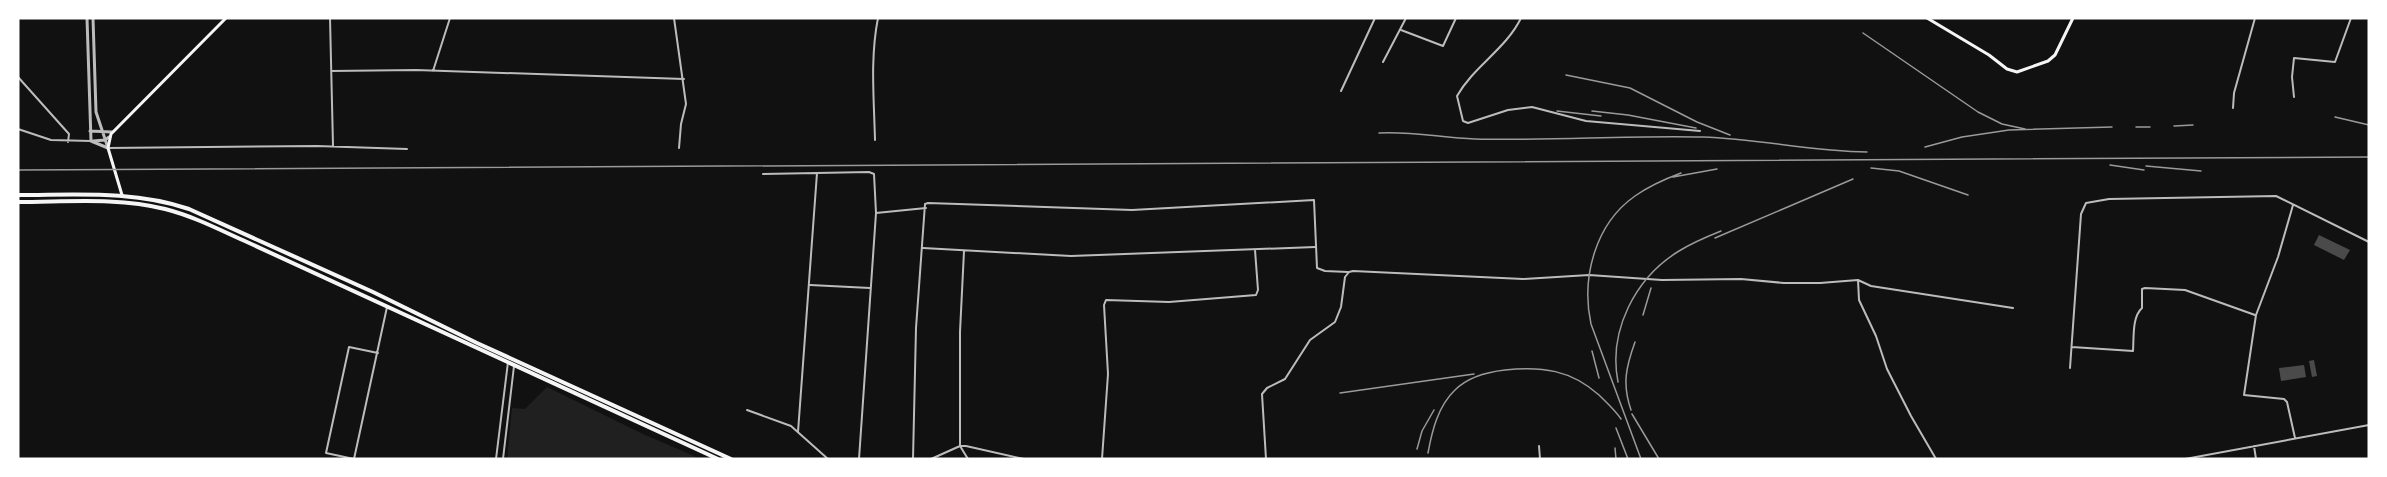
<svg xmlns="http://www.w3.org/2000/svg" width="2387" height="477" viewBox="0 0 2387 477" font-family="Ubuntu,sans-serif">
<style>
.green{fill:#202020}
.building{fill:#4a4a4a}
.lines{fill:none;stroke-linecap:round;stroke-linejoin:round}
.minor{stroke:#bcbcbc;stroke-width:2}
.tertiary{stroke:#bcbcbc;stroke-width:3}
.secondary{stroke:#f5f5f5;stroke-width:3}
.primary{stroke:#f5f5f5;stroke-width:4}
.rail{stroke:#9a9a9a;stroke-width:1.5}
</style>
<rect width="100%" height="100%" fill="#111"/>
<path class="green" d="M547,387L643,434L701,459H507L512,408L525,409Z"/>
<path class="building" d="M2319,235L2350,250L2344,260L2314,245Z
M2314,360L2317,376L2312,377L2309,361Z
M2304,365L2306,377L2281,381L2279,368Z"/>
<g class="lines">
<path class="minor" d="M330,18L333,146
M674,18L686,104L681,124L679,148
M1521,18C1506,49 1474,66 1457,96L1463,121L1468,123L1508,110L1532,107L1586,121L1700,131
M1401,30L1443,46L1456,18
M1383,62L1406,18
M331,71L416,70L684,79
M433,71L450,18
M18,77L69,134L68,142
M1341,91L1375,18
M2294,97L2292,77L2294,58L2335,62L2351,18
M2233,108L2234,93L2255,18
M18,129L51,140L91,141
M875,140C874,99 870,58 878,18
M108,148L317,146L407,149
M763,174L869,172L874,174L876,213L859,459
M2293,205L2278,257L2256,315L2244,395L2284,399L2287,402L2295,438
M876,213L926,208
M923,248L1071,256L1315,247
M964,251L960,332V446L968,459
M1858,280L1859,300L1876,336L1887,369L1911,416L1936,459
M810,285L870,288
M2072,347L2133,351C2134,337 2132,317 2142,308V289L2145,288L2185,290L2255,315
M2070,368L2081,214L2086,203L2109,199L2276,196L2369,242
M747,410L791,426L828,459
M798,432L817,173
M1539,446L1540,459
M2254,446L2256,459
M354,459L326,453L349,347L378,353
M354,459L387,307
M496,459L508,362
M503,459L514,366
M913,459L916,328L925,204L928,203L1132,210L1314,200L1317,268L1325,271L1348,272
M931,459L960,446H966L1024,459
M1102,459L1108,374L1104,305L1106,300L1169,302L1256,295L1258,290L1255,250
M1266,459L1262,394L1267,388L1285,379L1310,340L1335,322L1341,307L1345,277L1349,272L1353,271L1523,279L1589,275L1662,280L1741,279L1784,283H1820L1858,280L1871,286L2013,308
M2185,459L2369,425"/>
<path class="tertiary" d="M87,18L91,141L108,148
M93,18L96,112L108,148
M90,131L112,132
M93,141L105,140L109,137"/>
<path class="secondary" d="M1927,18L1989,55L2007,69L2017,72L2048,61L2055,55L2073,18
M122,195L108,148L111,134L226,18"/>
<path class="primary" d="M18,195C75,195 134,190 189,209L373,292L477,343L731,459
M18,202C66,202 118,197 165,209C193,216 220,230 247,242L718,459"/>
<path class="rail" d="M1863,33L1978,112L2002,124L2025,129
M1566,75L1630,88L1697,122L1730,135
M1557,111L1601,116
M1592,111L1628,115L1696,128
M2335,117L2369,125
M2174,126L2193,125
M2136,127H2150
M1379,133C1412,131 1442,138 1475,139C1551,141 1627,135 1703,137C1758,139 1812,151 1867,152
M1925,147L1962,137L2009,130L2112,127
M2110,165L2144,170
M2146,166L2201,171
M1871,168L1899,171L1968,195
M18,170L2369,157
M1673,177L1717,169
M1715,238L1853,179
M1643,315L1651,288
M1592,351L1599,378
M1618,382C1608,331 1635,278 1679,251C1692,243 1706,237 1721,231
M1340,393L1474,374
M1631,410C1622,384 1626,367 1635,342
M1632,414L1659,459
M1616,428L1628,459
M1615,448L1616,459
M1417,449L1422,431L1434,410
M1428,453C1432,431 1438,406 1455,390C1468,377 1487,372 1505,370C1542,366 1571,370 1599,395C1607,403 1615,410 1621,419
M1641,459L1591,324C1581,278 1595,224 1635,196C1649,186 1665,179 1681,173"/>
</g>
<rect width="2387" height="477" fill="none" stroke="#ffffff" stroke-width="39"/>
</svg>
